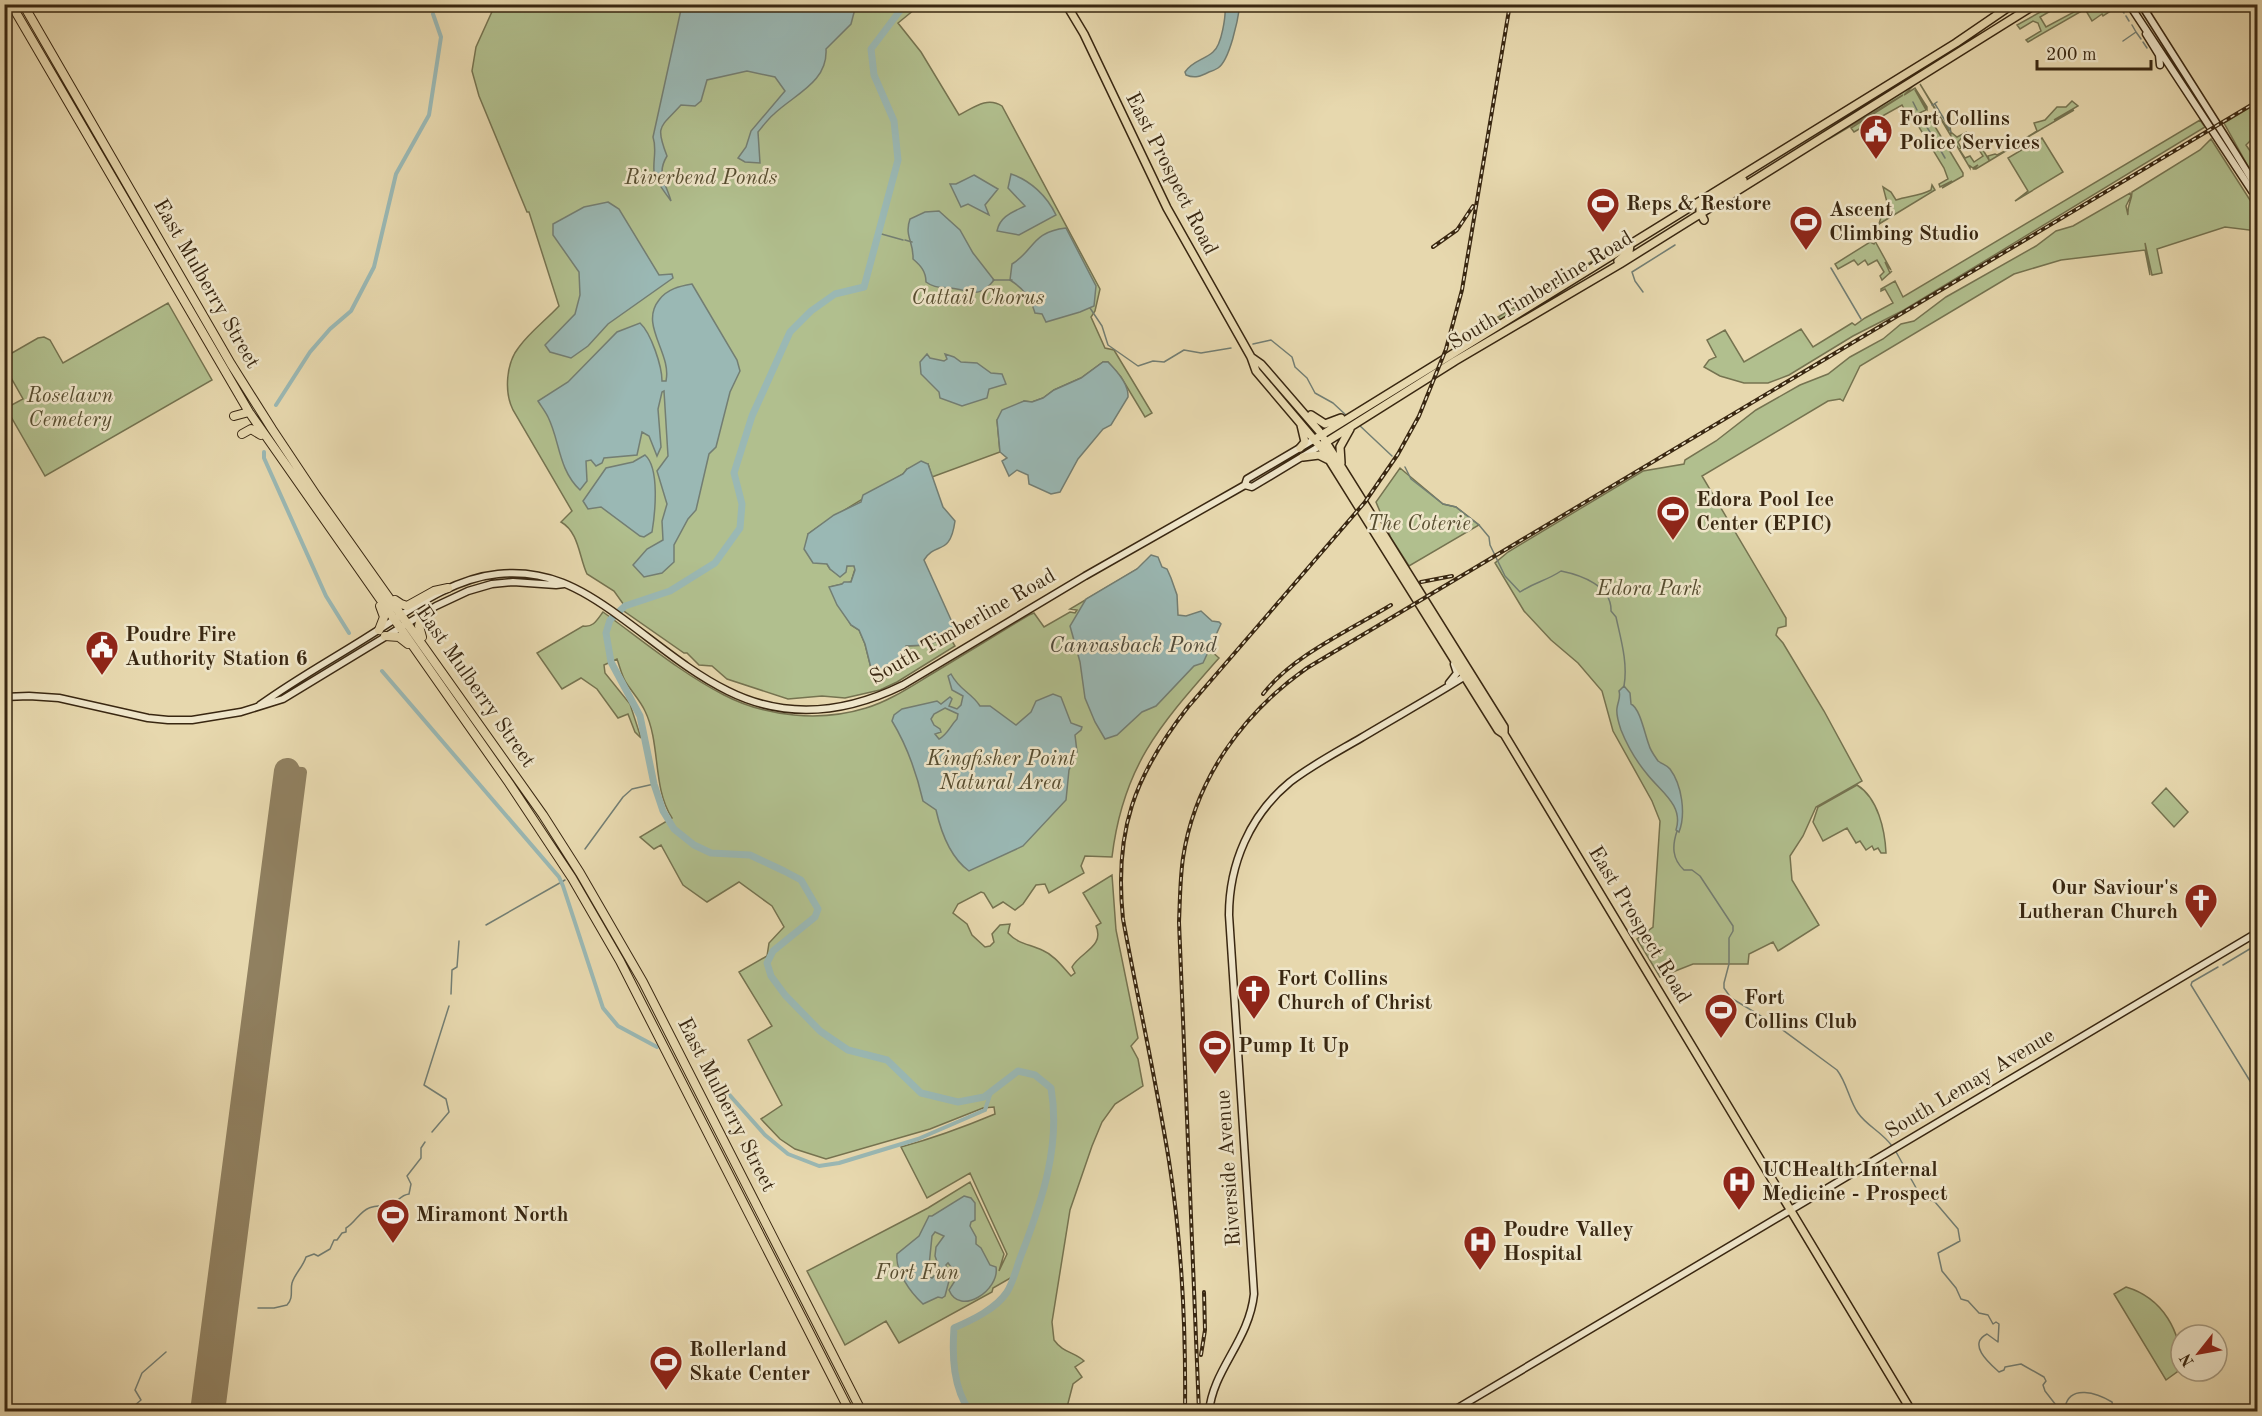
<svg xmlns="http://www.w3.org/2000/svg" width="2262" height="1416" viewBox="0 0 2262 1416" font-family="'Old Standard TT',serif">
<style>
.green{fill:#b1bf8e;stroke:#757350;stroke-width:1.5}
.water{fill:#9ab8b4;stroke:#737e73;stroke-width:1.5;fill-rule:evenodd}
.lines{fill:none;stroke-linecap:round;stroke-linejoin:round}
.stream{stroke:#737e73;stroke-width:1.5}
.canal{stroke:#9ab8b4;stroke-width:4}
.river{stroke:#9ab8b4;stroke-width:7}
.taxiway{stroke:#908060;stroke-width:10}
.runway{stroke:#908060;stroke-width:26}
.secondary-casing{stroke:#392711;stroke-width:9}
.primary-casing{stroke:#392711;stroke-width:10}
.trunk-casing{stroke:#392711;stroke-width:10}
.secondary{stroke:#efe6ca;stroke-width:6}
.primary{stroke:#e7d8ae;stroke-width:7}
.trunk{stroke:#e7d8ae;stroke-width:8}
.rail-casing{stroke:#392711;stroke-width:4}
.rail{stroke:#efe6ca;stroke-width:1.5;stroke-dasharray:4.5;stroke-linecap:butt}
.labels{text-anchor:middle;dominant-baseline:central;stroke-width:5;stroke-linejoin:round;paint-order:stroke}
.poi-label{font-size:21px;font-weight:bold;fill:#392711;stroke:#efe6ca;text-anchor:start}
.street-label{font-size:21px;fill:#392711;stroke:#efe6ca}
.park-label{font-size:21px;font-style:italic;fill:#574d30;stroke:#efe6ca}
.water-label{font-size:22px;font-style:italic;fill:#514b3a;stroke:#efe6ca}
</style>
<rect width="100%" height="100%" fill="#e7d8ae"/>
<filter id="stains"><feTurbulence type="fractalNoise" baseFrequency=".00333" numOctaves="4"/><feColorMatrix values="0 0 0 0 .2 0 0 0 0 .09 0 0 0 0 .02 0 0 0 .5 -.17"/></filter>
<radialGradient id="worn" r=".72"><stop offset=".6" stop-color="#630" stop-opacity="0"/><stop offset="1" stop-color="#630" stop-opacity=".3"/></radialGradient>
<path class="green" d="M495,5H920L898,23L921,52L959,115C973,108 987,96 1002,106L1100,289L1095,311L1091,317L1105,348L1114,350L1152,413L1145,417L1121,377L1108,362H1103L1081,378L1054,390L1043,398L1032,402L1024,401L997,420L1000,452L932,477L928,464L907,469L903,474C872,494 839,512 808,534L830,569L840,576L847,566L854,565L855,569L851,582L830,587L851,625L859,630L865,644L873,676L906,646L927,645L949,636L955,646L897,682L880,690L845,698L822,696L788,699L727,679L712,666L699,665L687,653H684L621,609L624,605L614,591L587,574C579,557 579,532 561,522L572,511L513,410C504,392 506,363 519,347C530,332 546,320 559,306L529,212H527L479,96L472,71L476,47Z
M2053,5H2061L2040,17L2046,27L2076,11L2079,7L2078,5H2120L2103,16L2102,14L2092,21L2085,9L2028,42L2026,40L2041,31L2038,23L2033,21L2020,29L2017,25Z
M1920,84L1949,131L1947,126L1949,124L1950,126L1951,134L1952,133L1957,137L1967,132L1958,142L1961,148L1959,149L1965,158L1970,156L1974,162L1983,156L1974,142L1977,140L1989,160L1988,156L1995,154L1997,155L2009,149L1976,169H1974L1978,165L1973,168L1970,166V168Z
M1910,86H1913L1904,95L1915,88L1927,107V109L1915,90L1926,110L1909,118L1902,105L1854,132L1851,128L1903,95L1829,139L1828,137Z
M2072,101L2078,106L2054,120L2074,110L2021,141L2037,131L2034,123L2045,120L2057,107H2066Z
M2257,103V134L2246,145L2257,161V164L2249,168L2224,123Z
M1928,115L1963,173V176L1942,188L1952,181L1940,187L1939,184L1948,179L1944,168L1917,124Z
M2200,120L2205,127L1904,310L1853,336L1789,375L1768,383H1744L1720,376L1704,367L1709,360L1716,357L1707,340L1725,330L1744,362L1801,329L1813,347L1852,323L1855,325L1865,318L1893,303L1885,289L1881,291V289L1895,281L1903,297Z
M2042,138L2063,172L2015,201L2028,191L2008,158Z
M2211,139L2257,211V231L2225,227L2157,249L2162,273L2152,275L2145,243L2150,275L2145,250L2061,260L2014,274L1860,366L1843,401L1840,399L1828,401L1702,476L1786,618V626L1778,628L1776,635L1783,643L1824,711L1862,781L1816,807L1803,836L1790,856L1792,880L1819,925L1778,951L1773,942L1749,954L1748,964H1693L1660,977L1637,939L1653,927L1660,821L1652,801L1613,731L1602,691L1578,663L1551,640L1524,611L1495,563L1508,552L1643,471L1684,464L1685,460L1716,441L1756,410L1800,385L1828,374L1850,357L1883,339L1901,324L1914,321L1946,297L2036,246L2056,231L2073,226L2130,193L2131,196L2126,206L2128,215C2127,204 2132,201 2132,192L2200,150Z
M1932,185L1935,190L1879,224L1882,214L1888,206L1883,187L1891,192L1896,200C1908,196 1920,196 1931,190Z
M1875,241L1891,270L1885,262L1890,273L1892,271L1882,280L1880,276L1884,272L1877,260L1868,265L1865,260L1858,265L1854,260L1838,269L1835,264L1870,242L1874,244Z
M1611,250L1612,252L1501,320L1498,317Z
M168,303L212,380L45,476L6,408L23,399L5,367V357L38,338L44,337L50,340L63,363Z
M1400,468L1443,504L1456,507L1479,525L1409,566L1391,538L1376,502Z
M1149,562L1173,617L1219,658C1161,724 1123,765 1112,857L1085,856L1081,866L1084,873L1049,893L1045,884L1036,885L1023,904L1015,910L1003,902L993,908L984,893L981,892L958,904L953,913L967,924L972,935L985,947L990,946L994,942L992,934L1000,925L1010,924L1008,933C1018,944 1029,944 1042,950C1054,955 1062,966 1071,976L1075,973L1072,967C1080,952 1105,947 1096,926L1101,923L1083,893L1112,875L1116,930L1138,1038L1131,1046L1138,1059L1143,1086L1115,1104L1102,1122L1092,1146L1070,1210L1052,1322L1054,1340C1063,1353 1075,1352 1084,1361L1075,1367L1082,1377L1073,1384L1066,1411H970C953,1387 952,1357 954,1328C978,1317 1005,1304 1012,1277L993,1288L992,1292L899,1343L886,1321L845,1345L807,1271L928,1208L970,1182L1004,1254L999,1271L1007,1254L970,1173L927,1198L901,1147C934,1138 964,1127 995,1114L994,1107L983,1108L930,1129L826,1159L795,1149L780,1139L761,1119L782,1105L748,1040L772,1026L739,972L767,956L769,943L784,927L772,906L739,882L707,902L683,885L661,845L654,849L640,837L672,818C652,787 661,744 645,711C641,702 633,693 627,684C622,677 620,667 617,659L604,665L605,673L630,704L641,738L635,732L628,714L618,718L597,689L581,678L562,689L537,653L583,626C593,628 597,620 603,612C642,640 681,673 724,695C766,717 821,722 866,708C890,701 913,685 935,672C966,653 998,634 1029,615L1034,613L1044,627L1070,612L1075,613L1077,610L1070,609Z
M1857,785C1878,798 1885,830 1886,853H1881L1878,848L1874,850L1872,846L1866,850L1860,841L1856,843L1847,828L1823,841L1813,822L1818,807Z
M2166,788L2188,812L2174,827L2152,803Z
M2126,1287C2163,1298 2182,1332 2181,1369L2166,1380L2114,1294Z"/>
<path class="water" d="M682,5H856L851,24L826,49C828,82 795,94 774,114C768,119 763,126 758,132L760,163L745,162L738,158L746,147L751,131L785,91L775,77L747,71L707,80L701,101L695,106L681,105C660,128 655,125 667,156C656,174 666,183 671,201C665,192 656,183 654,171C653,159 657,149 653,137Z
M1225,5H1240C1238,19 1230,60 1218,68C1215,70 1212,71 1209,72C1201,76 1195,79 1186,75L1185,72C1192,61 1204,60 1213,52C1222,45 1226,15 1225,5Z
M1011,174C1030,180 1047,196 1056,215L1019,235L997,231C1000,216 1013,212 1025,206L1008,188Z
M974,175L998,189L985,205L989,215L968,204L961,207L950,184H956Z
M608,202L619,209L659,275L672,274L673,278L608,324L588,346L571,358L550,352L545,345L575,314L580,295L579,272L553,235V224L584,207Z
M939,211L960,230L973,253L994,280C978,301 969,289 949,288C940,287 934,288 926,282C926,271 920,265 913,259C914,242 904,236 910,219L925,212Z
M1066,228L1096,286L1094,306L1080,312L1046,322L1042,314L1035,313C1030,297 1024,289 1010,280L1012,264C1035,250 1031,232 1066,228Z
M692,284L737,360L740,371L730,392L716,447L709,454L696,510L688,519L674,545V562L662,573L644,577L633,565L647,549L663,540L662,521L667,504L657,471L668,456L664,391L662,392L658,409L661,447L657,456L649,436L642,432L637,455L604,458L602,463L596,466L591,460L586,461L587,481L580,490C558,469 560,441 548,417C545,411 541,406 538,401L568,382L617,332L640,323C651,333 662,366 662,381H666C672,353 639,325 659,300C667,289 680,286 692,284Z
M927,354L930,358L944,361L947,359L945,354L954,357L961,362L977,363L991,373L1002,374L1006,384L989,389L987,398L962,406L940,398L939,392L921,374L920,362Z
M1103,362H1108C1116,370 1129,384 1128,397L1111,425L1103,429L1078,459L1060,492L1051,494L1029,484L1028,475L1017,470L1009,476L1002,461L1007,458L1000,452L997,420L1002,410L1024,401L1032,402L1043,398L1054,390L1081,378Z
M645,455C660,468 655,514 652,532L644,537L640,536L601,507L588,509L583,501L606,468L633,462Z
M921,461L928,464L943,507L955,521C950,557 936,541 924,560L957,633L927,645L906,646L904,661L882,675L873,676L865,644L859,630L851,625L837,605L829,587L842,584L844,582H851L855,570L854,566H847L846,572L840,577L830,569L827,564L813,563L804,549L808,534L834,515L861,502L863,495L903,474L907,469Z
M1151,555L1158,557L1162,567L1167,569L1171,578L1177,595L1178,615L1186,616L1201,611L1212,621L1219,622L1221,624L1203,663L1194,666L1156,706L1142,712L1117,735L1105,739L1095,722L1085,698L1080,662L1070,626L1086,599L1137,569Z
M951,674C960,691 971,692 980,706H990L1016,725L1031,712L1036,701L1053,694L1061,697L1071,723L1082,727L1081,730L1075,735L1077,752L1069,770L1066,800L1023,846L969,871C951,858 941,832 936,810L923,801C917,775 906,744 892,721L894,715L902,709L937,701L941,704L950,697L952,699L949,706L957,709L961,705L963,696L952,690L948,676ZM945,708L958,714L957,719C950,726 948,734 939,739L935,734L941,732L940,729L934,725L931,719L934,714Z
M1624,686L1630,693L1631,704C1640,708 1645,735 1649,745C1650,750 1656,758 1658,761C1662,764 1667,765 1670,769C1682,785 1686,814 1679,832L1676,830C1684,805 1660,791 1647,774C1637,762 1627,745 1621,730C1619,724 1616,714 1617,708C1618,701 1621,697 1619,691Z
M964,1196L971,1198L975,1203V1220L971,1222L970,1226L976,1237V1244L981,1248L990,1265L996,1267C1000,1290 960,1317 949,1290L958,1276L948,1263L946,1265L950,1277L945,1296L942,1298L938,1297L923,1304C910,1292 895,1271 897,1254L919,1236L929,1216H932ZM935,1232L944,1236L936,1247L935,1256L939,1267L936,1274L932,1278L928,1276L932,1236Z"/>
<g class="lines">
<path class="stream" d="M2120,8L2124,13
M2089,11L2096,4
M2126,16L2129,21
M2136,32L2141,39
M2123,41L2136,32L2132,25
M2143,42L2147,48
M1913,102L1917,110
M1934,104L1937,102
M1935,104L1947,124
M1932,105H1933
M1924,122L1945,158
M1947,125L1951,132
M878,233L903,240
M905,240L912,242
M1831,268L1861,319
M993,280H1012
M1643,292L1635,281L1632,272L1675,245
M1090,308L1102,326L1108,345L1138,366L1153,361L1164,362L1184,350L1201,353L1231,348
M1253,344L1271,340L1292,357L1295,367L1307,378L1315,393L1333,403L1347,416
M1358,424L1392,456
M1405,467L1411,479L1443,504L1456,507L1479,525L1489,537L1490,545L1505,576L1520,592C1535,582 1546,581 1561,571C1581,575 1612,586 1611,611L1616,617C1621,640 1628,663 1624,686
M1677,831C1672,846 1672,859 1684,870H1692L1700,876L1733,926V931L1729,938V964L1724,983V988L1731,998L1776,1025L1837,1070C1847,1083 1849,1100 1858,1113C1867,1126 1882,1132 1892,1146
M585,849L623,797L632,789L654,784
M486,925L565,880
M2223,965L2258,944
M2218,967L2192,982L2191,985L2258,1094
M451,994L452,970L457,967L459,941
M432,1132L449,1112L446,1099L424,1085L449,1006
M1895,1150L1920,1195L1935,1202L1958,1229L1960,1241L1938,1253L1942,1271L1956,1288L1961,1299L1968,1301L1979,1313L1988,1315L1993,1324L1996,1322L1999,1324L1998,1342L1987,1334C1967,1344 1989,1363 1999,1372L2004,1370L2005,1367L2021,1364L2044,1377L2046,1381L2043,1385L2045,1391L2059,1409L2065,1407C2070,1384 2097,1393 2112,1402L2114,1412
M258,1308H274L287,1305C294,1298 290,1290 292,1283C295,1273 303,1267 306,1257L314,1254L318,1256L330,1249L334,1240H337L342,1233L346,1232V1228C355,1223 359,1212 369,1208C376,1205 388,1206 393,1204C399,1200 401,1195 409,1194L411,1184L407,1176L421,1158V1148L425,1142
M98,1412L100,1410L103,1412
M127,1412L141,1400L135,1390L142,1373L166,1352"/>
<path class="canal" d="M5,9L7,6
M276,405L310,352L330,329L351,311L374,267L396,174L429,115L441,37L433,14
M264,452V458L326,596L349,633
M382,671L559,877L563,886L603,1008L618,1026L657,1047
M710,1073L765,1135L788,1154L819,1166L839,1163L918,1139L985,1110L991,1092"/>
<path class="river" d="M905,4L871,49L874,75L894,121L898,160L864,287L835,294L811,311L790,332L752,416L734,473L742,504L740,528L715,563L670,591L625,606L610,620L606,633L611,662L640,716L654,784L663,811L674,829L694,845L711,853L750,855L784,871L801,880L818,909L815,917L773,951L767,963L771,976L785,995L820,1031L848,1050L887,1060L921,1093L958,1102L984,1097L1018,1071L1035,1075L1051,1088C1061,1145 1042,1201 1022,1253C1017,1265 1014,1281 1007,1292C996,1309 972,1320 954,1328C952,1357 953,1387 970,1412"/>
<path class="taxiway" d="M220,1412L302,772L287,771"/>
<path class="runway" d="M203,1412L287,771"/>
<defs>
<path id="secondary" d="M2129,4L2252,191L2258,196
M2141,4L2236,154L2257,188V195
M2146,34L2159,55L2160,65
M1245,485L1252,487L1320,446
M1449,683L1457,673L1454,664
M4,697L29,696L59,698L148,718L168,720H192L241,712L283,699L436,606L468,591L492,584L513,582L556,585L564,584
M260,705C293,681 329,661 364,639C405,614 448,579 498,574C546,569 581,588 619,616C654,641 689,672 728,691C786,720 846,713 903,685L1085,576L1245,485L1247,479L1315,439
M1209,1412C1213,1369 1249,1341 1254,1294L1229,915C1229,864 1250,815 1290,782C1312,765 1337,752 1361,738C1396,717 1432,697 1467,675
M1451,1412L2258,932"/>
<path id="primary" d="M1066,4L1084,34L1167,208L1251,357L1256,371L1323,450L1498,730L1504,734L1912,1412
M1704,220L1700,212V208L1743,180
M1618,261L1629,252L1630,245
M1251,357L1261,364L1319,431L1504,727V734
M1311,415L1325,424L1341,418
M1315,439L1956,43L2013,4
M1320,446L1455,361L1620,264L2036,4
M1300,448L1305,442L1301,425
M1303,457L1319,455L1327,459
M1341,463L1340,447L1350,429"/>
<path id="trunk" d="M11,4L249,412L509,783L572,878L620,961L850,1412
M23,4L231,364L272,429L316,495L543,815L580,873L643,982L862,1412
M234,416L249,412
M242,434L251,429L261,435
M395,600L401,604L407,606L434,591L448,588
M422,614L419,626L422,637
M379,630L384,617L380,606
M385,636L399,637L408,644"/>
</defs>
<use href="#secondary" class="secondary-casing"/>
<use href="#primary" class="primary-casing"/>
<use href="#trunk" class="trunk-casing"/>
<use href="#secondary" class="secondary"/>
<use href="#primary" class="primary"/>
<use href="#trunk" class="trunk"/>
<defs>
<path id="rail" d="M1433,247L1457,230L1473,206
M1421,582L1452,576
M1263,694C1292,656 1350,630 1391,605
M1201,1355L1205,1330L1204,1292
M1185,1412C1186,1328 1182,1244 1169,1161C1156,1080 1138,1000 1123,919C1114,831 1134,776 1188,707L1365,502L1398,454L1419,416L1446,349L1462,290L1510,4
M1199,1412L1179,922C1180,900 1180,879 1183,858C1195,779 1243,713 1307,668L2258,101"/>
</defs>
<use href="#rail" class="rail-casing"/>
<use href="#rail" class="rail"/>
</g>
<defs>
<symbol id="civic-pin" viewBox="-11 -11 22 30"><path d="M0 17L-7.5 6A9.5 9.5 0 1 1 7.5 6Z" fill="#8f2418" stroke="#efe6ca"/><path d="M-.6-6.5H3V-4.5H.6V-3L4-1V1h2V6H-6V1h2V-1L-.6-3ZM-1.2 2.5V6h2.4V2.5Z" fill="#fff"/></symbol>
<symbol id="stadium-pin" viewBox="-11 -11 22 30"><path d="M0 17L-7.5 6A9.5 9.5 0 1 1 7.5 6Z" fill="#8f2418" stroke="#efe6ca"/><path d="M0-5a6.5 5 0 1 0 0 10a6.5 5 0 1 0 0-10ZM-3.5-1.8h7v3.6h-7Z" fill="#fff"/></symbol>
<symbol id="church-pin" viewBox="-11 -11 22 30"><path d="M0 17L-7.5 6A9.5 9.5 0 1 1 7.5 6Z" fill="#8f2418" stroke="#efe6ca"/><path d="M-1.2-6h2.4v3.5h3.3v2.4h-3.3V6h-2.4V-.1h-3.3v-2.4h3.3Z" fill="#fff"/></symbol>
<symbol id="hospital-pin" viewBox="-11 -11 22 30"><path d="M0 17L-7.5 6A9.5 9.5 0 1 1 7.5 6Z" fill="#8f2418" stroke="#efe6ca"/><path d="M-5-5h3v3.5h4V-5h3V5h-3V1.5h-4V5h-3Z" fill="#fff"/></symbol>
</defs>
<g fill-rule="evenodd">
<use href="#civic-pin" x="1857" y="112" width="38" height="52"/>
<use href="#stadium-pin" x="1584" y="185" width="38" height="52"/>
<use href="#stadium-pin" x="1787" y="203" width="38" height="52"/>
<use href="#stadium-pin" x="1654" y="493" width="38" height="52"/>
<use href="#civic-pin" x="83" y="628" width="38" height="52"/>
<use href="#church-pin" x="2182" y="881" width="38" height="52"/>
<use href="#church-pin" x="1235" y="972" width="38" height="52"/>
<use href="#stadium-pin" x="1702" y="991" width="38" height="52"/>
<use href="#stadium-pin" x="1196" y="1027" width="38" height="52"/>
<use href="#hospital-pin" x="1720" y="1163" width="38" height="52"/>
<use href="#stadium-pin" x="374" y="1196" width="38" height="52"/>
<use href="#hospital-pin" x="1461" y="1223" width="38" height="52"/>
<use href="#stadium-pin" x="647" y="1343" width="38" height="52"/>
</g>
<g class="labels">
<g class="poi-label">
<text x="1899" y="119">Fort Collins<tspan x="1899" dy="24">Police Services</tspan></text>
<text x="1626" y="204">Reps &amp; Restore</text>
<text x="1829" y="210">Ascent<tspan x="1829" dy="24">Climbing Studio</tspan></text>
<text x="1696" y="500">Edora Pool Ice<tspan x="1696" dy="24">Center (EPIC)</tspan></text>
<text x="125" y="635">Poudre Fire<tspan x="125" dy="24">Authority Station 6</tspan></text>
<text x="2178" y="888" text-anchor="end">Our Saviour's<tspan x="2178" dy="24">Lutheran Church</tspan></text>
<text x="1277" y="979">Fort Collins<tspan x="1277" dy="24">Church of Christ</tspan></text>
<text x="1744" y="998">Fort<tspan x="1744" dy="24">Collins Club</tspan></text>
<text x="1238" y="1046">Pump It Up</text>
<text x="1762" y="1170">UCHealth Internal<tspan x="1762" dy="24">Medicine - Prospect</tspan></text>
<text x="416" y="1215">Miramont North</text>
<text x="1503" y="1230">Poudre Valley<tspan x="1503" dy="24">Hospital</tspan></text>
<text x="689" y="1350">Rollerland<tspan x="689" dy="24">Skate Center</tspan></text>
</g>
<g class="street-label">
<text transform="translate(1171 174) rotate(63)">East Prospect Road</text>
<text transform="translate(206 284) rotate(60)">East Mulberry Street</text>
<text transform="translate(1541 291) rotate(-31)">South Timberline Road</text>
<text transform="translate(963 627) rotate(-30)">South Timberline Road</text>
<text transform="translate(475 687) rotate(55)">East Mulberry Street</text>
<text transform="translate(1639 925) rotate(59)">East Prospect Road</text>
<text transform="translate(1970 1084) rotate(-31)">South Lemay Avenue</text>
<text transform="translate(726 1105) rotate(63)">East Mulberry Street</text>
<text transform="translate(1229 1168) rotate(-94)">Riverside Avenue</text>
</g>
<g class="park-label">
<text x="701" y="178">Riverbend Ponds</text>
<text x="978" y="298">Cattail Chorus</text>
<text x="70" y="396">Roselawn<tspan x="70" dy="24">Cemetery</tspan></text>
<text x="1419" y="524">The Coterie</text>
<text x="1649" y="589">Edora Park</text>
<text x="1001" y="759">Kingfisher Point<tspan x="1001" dy="24">Natural Area</tspan></text>
<text x="917" y="1273">Fort Fun</text>
</g>
<g class="water-label">
<text x="1133" y="646">Canvasback Pond</text>
</g>
</g>
<rect width="2262" height="1416" fill="none" stroke="#e7d8ae" stroke-width="24"/>
<rect x="6" y="6" width="2250" height="1404" fill="none" stroke="#392711" stroke-width="3"/>
<rect x="12" y="12" width="2238" height="1392" fill="none" stroke="#392711" stroke-width="1.5"/>
<g transform="translate(2199 1353) rotate(239)"><circle r="28" fill="#efe6ca" stroke="#a69a80" stroke-width="1.5"/>
<path d="M0-4.5L10 22L0 15L-10 22Z" fill="#8f2418"/>
<text y="-9" font-size="16" font-weight="bold" text-anchor="middle" fill="#392711">N</text>
</g>
<path d="M2037 60v9h114v-9" fill="none" stroke="#392711" stroke-width="3"/>
<text x="2046" y="60" font-size="18" fill="#392711" stroke="#efe6ca" stroke-width="4.5" paint-order="stroke">200 m</text>
<rect width="100%" height="100%" filter="url(#stains)"/>
<rect width="100%" height="100%" fill="url(#worn)"/>
</svg>
